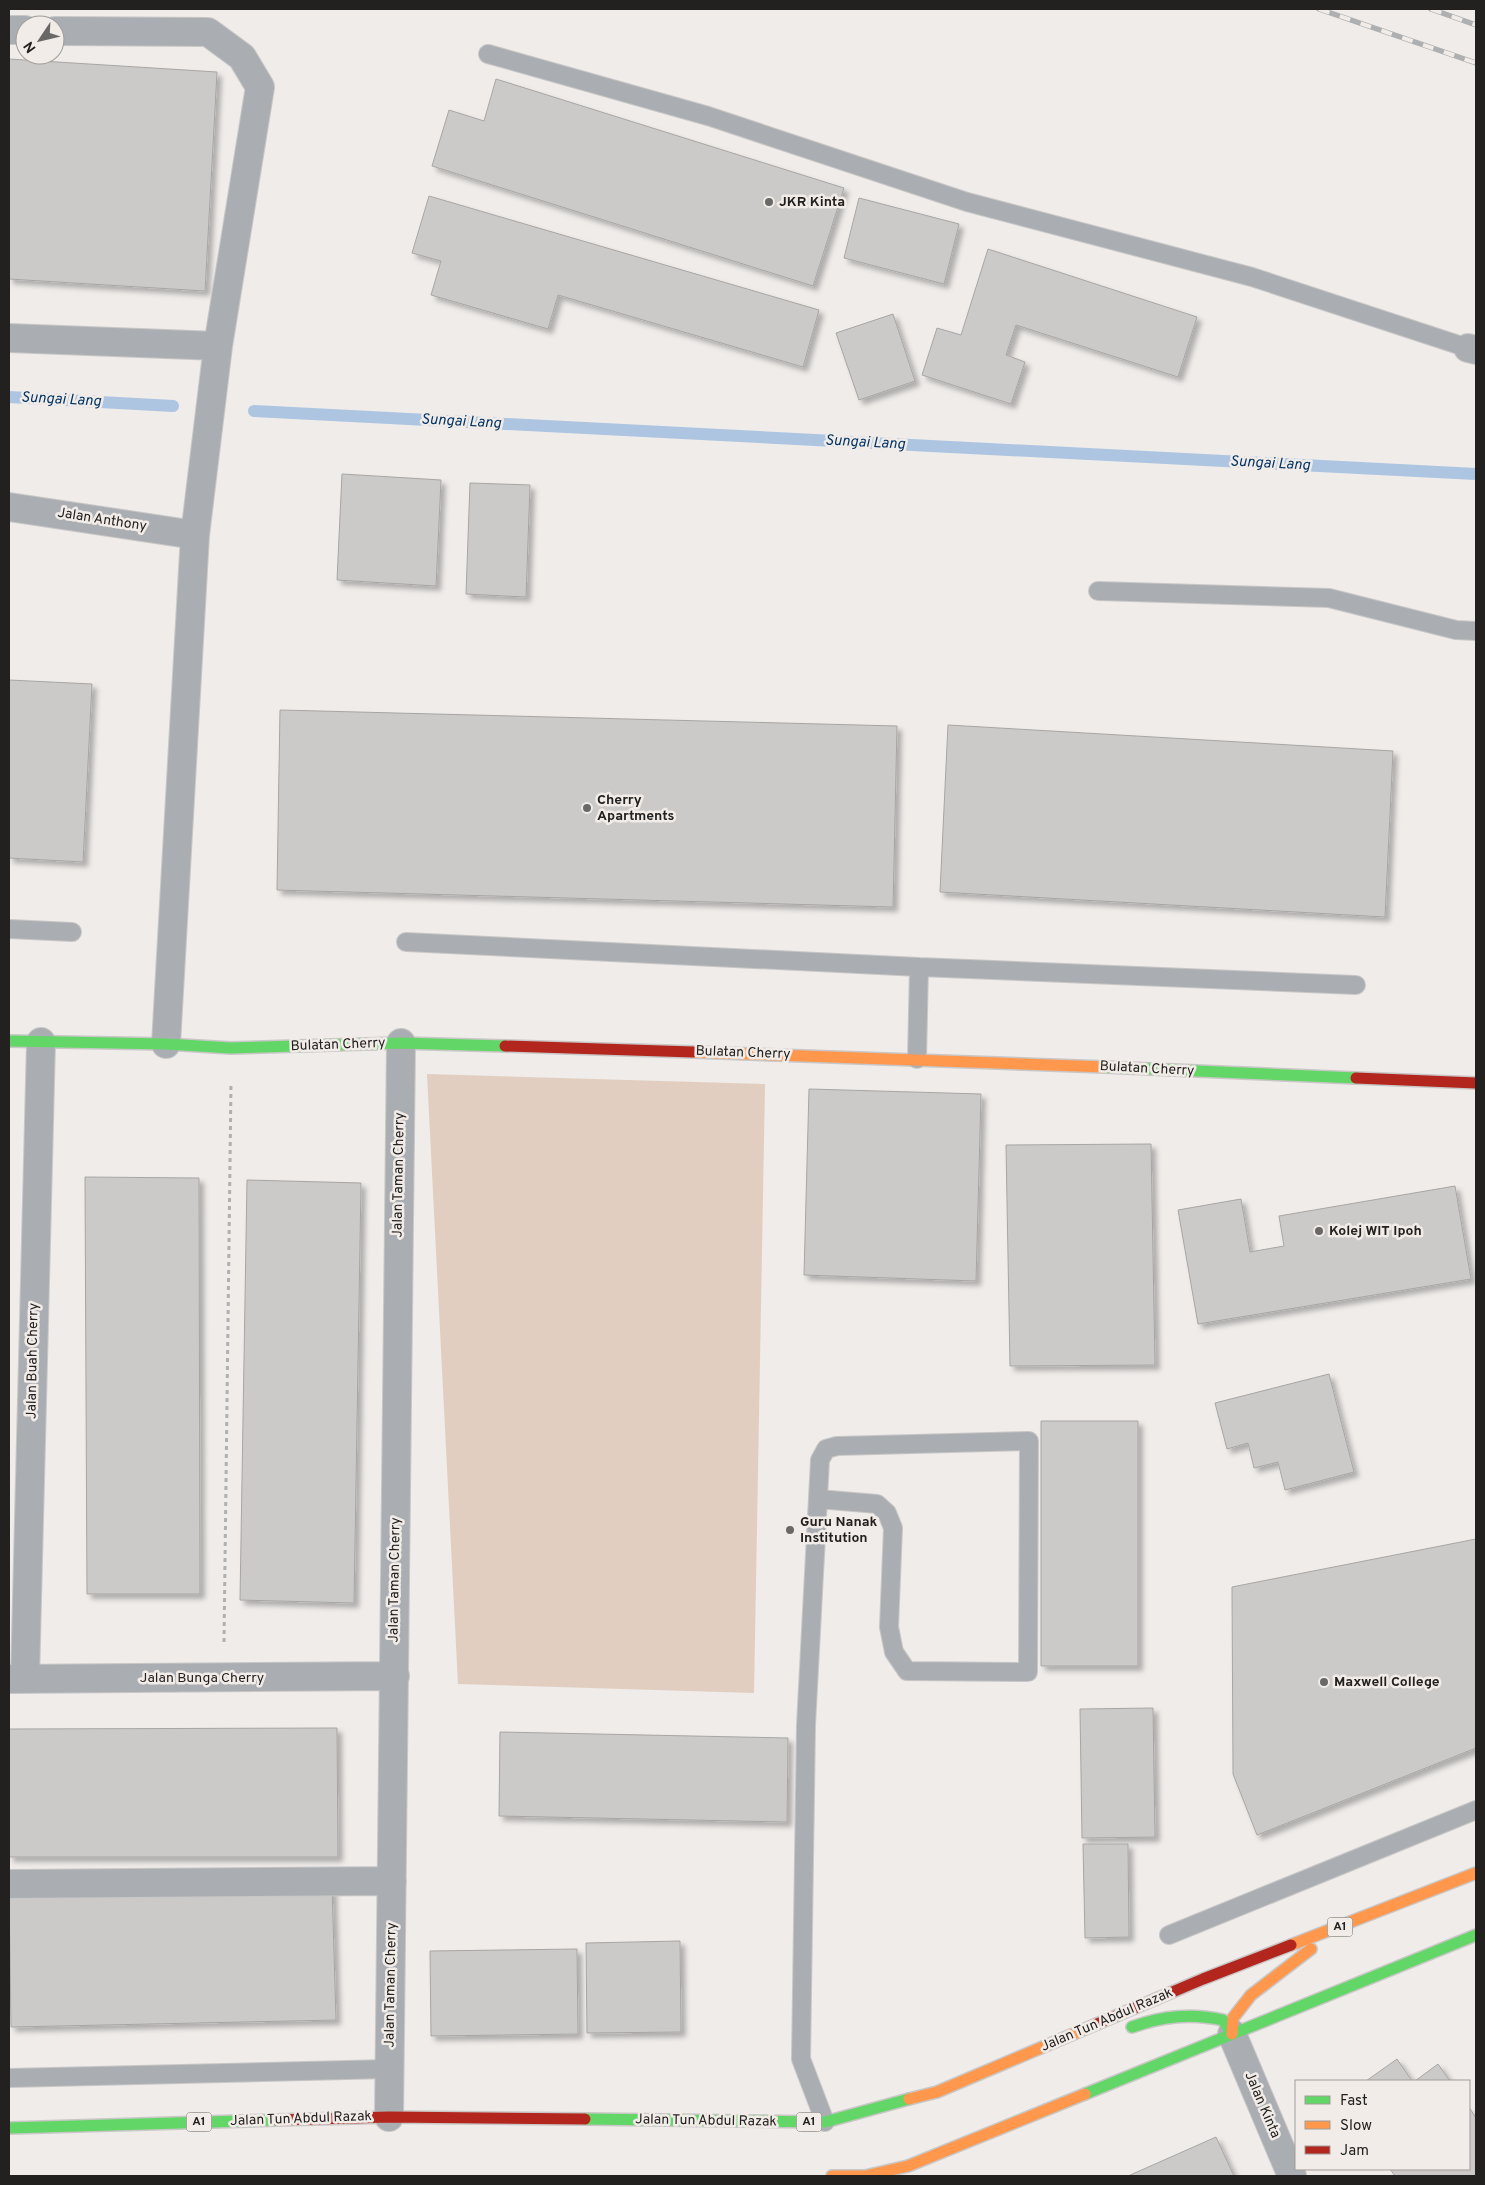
<svg xmlns="http://www.w3.org/2000/svg" width="1485" height="2185" viewBox="0 0 1485 2185" font-family="Overpass,sans-serif">
<style>
.green{fill:#e1cec0}
.lines{fill:none;stroke-linecap:round;stroke-linejoin:round}
.stream{stroke:#adc5e1;stroke-width:12}
.building{fill:#cccac8;stroke:#a8a6a4;filter:url(#shadow)}
.lane-casing{stroke:#c9c7c6;stroke-width:20}
.street-casing{stroke:#c9c7c6;stroke-width:30}
.fast-casing{stroke:#c9c7c6;stroke-width:14}
.slow-casing{stroke:#c9c7c6;stroke-width:14}
.jam-casing{stroke:#c9c7c6;stroke-width:14}
.path{stroke:#aeb0b2;stroke-width:3;stroke-dasharray:4 4;stroke-linecap:butt}
.lane{stroke:#aaaeb3;stroke-width:18}
.street{stroke:#aaaeb3;stroke-width:28}
.fast{stroke:#63d668;stroke-width:11}
.slow{stroke:#ff974d;stroke-width:11}
.jam{stroke:#b3261e;stroke-width:11}
.rail-casing{stroke:#aeafb0;stroke-width:5.5}
.rail{stroke:#f1ece8;stroke-width:4;stroke-dasharray:11;stroke-linecap:butt}
.poi-dot{fill:#6a6866;stroke:#f1ece8;stroke-width:2}
.labels{text-anchor:middle;dominant-baseline:central;stroke-width:5;stroke-linejoin:round;paint-order:stroke}
.shield{fill:#f1ece8;stroke:#615e5b;stroke-width:1}
.shield-label{font-size:12px;font-weight:bold;fill:#23211f}
.poi-label{font-size:14px;font-weight:bold;fill:#23211f;stroke:#f1ece8;text-anchor:start}
.street-label{font-size:14px;fill:#23211f;stroke:#f1ece8}
.water-label{font-size:15px;font-style:italic;fill:#003466;stroke:#f1ece8}
</style>
<defs>
<filter id="shadow"><feDropShadow dx="4.5" dy="4.5" stdDeviation="2.5" flood-color="#0004"/></filter>
</defs>
<rect width="100%" height="100%" fill="#efecea"/>
<path class="green" d="M427,1074L765,1084L754,1693L458,1684Z"/>
<g class="lines">
<path class="stream" d="M9,397L173,406
M254,411L1476,474"/>
</g>
<path class="building" d="M9,59L217,72L205,291L9,279Z
M496,79L844,188L813,286L432,166L449,110L484,121Z
M429,196L819,310L803,367L558,295L548,329L431,295L441,261L412,253Z
M859,198L959,224L944,284L844,258Z
M988,249L1197,317L1178,377L1016,325L1006,355L1025,362L1011,404L922,375L937,328L961,335Z
M893,314L915,381L859,400L836,333Z
M342,474L441,480L436,586L337,580Z
M470,483L530,485L526,597L466,594Z
M9,680L92,684L83,862L9,858Z
M280,710L897,726L893,907L277,890Z
M948,725L1393,751L1385,917L940,892Z
M809,1089L981,1094L976,1281L804,1275Z
M1151,1144L1155,1365L1010,1366L1006,1145Z
M85,1177L199,1178L200,1594H87Z
M247,1180L361,1183L354,1603L240,1600Z
M1455,1186L1471,1279L1198,1324L1178,1210L1241,1199L1250,1252L1284,1246L1279,1216Z
M1329,1374L1354,1472L1285,1490L1278,1462L1254,1468L1248,1443L1227,1449L1215,1403Z
M1041,1421H1138V1666H1041Z
M1476,1539V1748L1257,1835L1233,1774L1232,1587Z
M1153,1708L1155,1837L1082,1838L1080,1709Z
M337,1728L338,1857H9V1729Z
M500,1732L788,1738L787,1822L499,1816Z
M1083,1844H1128L1129,1937L1085,1938Z
M332,1887L336,2020L11,2027L9,1894Z
M680,1941L681,2032L587,2033L586,1943Z
M577,1949L578,2034L431,2036L430,1951Z
M1397,2059L1412,2081H1366Z
M1438,2064L1450,2081H1415Z
M1469,2107L1476,2118V2176H1395L1390,2169H1469Z
M1216,2137L1234,2176H1128Z"/>
<g class="lines">
<defs>
<path id="lane" d="M488,54L708,116L967,202L1252,277L1468,348
M1098,591L1329,598L1456,630L1476,631
M9,929L72,932
M406,942L919,967L917,1059
M919,967L1356,985
M818,1499L877,1504L887,1513L893,1528L889,1627L894,1652L907,1671L1028,1672L1029,1441L837,1446L826,1449L820,1460L806,1725L801,2059L825,2122
M1169,1935L1476,1810
M9,2078L389,2069"/>
<path id="street" d="M9,30H25
M55,31L208,32L242,57L260,87L218,346L195,535L166,1044
M9,338L218,346
M1468,348L1476,350
M9,507L195,535
M9,1679L395,1676
M25,1679L41,1042
M9,1884L392,1881
M1232,2034L1292,2176
M389,2117L401,1043"/>
<path id="fast" d="M9,1041L166,1044L231,1048L401,1043L505,1046
M1105,1067L1356,1078
M1132,2027C1163,2016 1191,2013 1223,2020L1232,2034
M1085,2094L1476,1935
M585,2119L825,2122L909,2099
M9,2128L277,2120"/>
<path id="slow" d="M693,1052L1105,1067
M1291,1945L1476,1873
M1232,2034L1233,2018L1251,1995L1311,1949
M909,2099L937,2092L1097,2024
M832,2176H865L908,2166L1085,2094"/>
<path id="jam" d="M505,1046L693,1052
M1356,1078L1476,1083
M1097,2024L1203,1979L1291,1945
M277,2120L389,2117L585,2119"/>
</defs>
<use href="#lane" class="lane-casing"/>
<use href="#street" class="street-casing"/>
<use href="#fast" class="fast-casing"/>
<use href="#slow" class="slow-casing"/>
<use href="#jam" class="jam-casing"/>
<path class="path" d="M224,1642L231,1083"/>
<use href="#lane" class="lane"/>
<use href="#street" class="street"/>
<use href="#fast" class="fast"/>
<use href="#slow" class="slow"/>
<use href="#jam" class="jam"/>
<defs>
<path id="rail" d="M1319,9L1476,63
M1431,9L1476,25"/>
</defs>
<use href="#rail" class="rail-casing"/>
<use href="#rail" class="rail"/>
</g>
<g class="poi-dot">
<circle cx="769" cy="202" r="5"/>
<circle cx="587" cy="808" r="5"/>
<circle cx="1319" cy="1231" r="5"/>
<circle cx="790" cy="1530" r="5"/>
<circle cx="1324" cy="1682" r="5"/>
</g>
<g class="labels">
<g class="shield">
<rect x="1327.5" y="1917.5" width="25" height="19" rx="4"/>
<rect x="186.5" y="2112.5" width="25" height="19" rx="4"/>
<rect x="796.5" y="2112.5" width="25" height="19" rx="4"/>
</g>
<g class="shield-label">
<text x="1340" y="1927">A1</text>
<text x="199" y="2122">A1</text>
<text x="809" y="2122">A1</text>
</g>
<g class="poi-label">
<text x="779" y="202">JKR Kinta</text>
<text x="597" y="800">Cherry<tspan x="597" dy="16">Apartments</tspan></text>
<text x="1329" y="1231">Kolej WIT Ipoh</text>
<text x="800" y="1522">Guru Nanak<tspan x="800" dy="16">Institution</tspan></text>
<text x="1334" y="1682">Maxwell College</text>
</g>
<g class="street-label">
<text transform="translate(102 520) rotate(9)">Jalan Anthony</text>
<text transform="translate(338 1045) rotate(-2)">Bulatan Cherry</text>
<text transform="translate(743 1053) rotate(2)">Bulatan Cherry</text>
<text transform="translate(1147 1069) rotate(3)">Bulatan Cherry</text>
<text transform="translate(399 1175) rotate(-89)">Jalan Taman Cherry</text>
<text transform="translate(33 1361) rotate(-89)">Jalan Buah Cherry</text>
<text transform="translate(395 1580) rotate(-89)">Jalan Taman Cherry</text>
<text x="202" y="1678">Jalan Bunga Cherry</text>
<text transform="translate(391 1985) rotate(-89)">Jalan Taman Cherry</text>
<text transform="translate(1107 2020) rotate(-23)">Jalan Tun Abdul Razak</text>
<text transform="translate(1262 2105) rotate(67)">Jalan Kinta</text>
<text transform="translate(301 2119) rotate(-2)">Jalan Tun Abdul Razak</text>
<text transform="translate(706 2121) rotate(1)">Jalan Tun Abdul Razak</text>
</g>
<g class="water-label">
<text transform="translate(61 400) rotate(3)">Sungai Lang</text>
<text transform="translate(461 422) rotate(3)">Sungai Lang</text>
<text transform="translate(865 443) rotate(3)">Sungai Lang</text>
<text transform="translate(1270 464) rotate(3)">Sungai Lang</text>
</g>
</g>
<rect width="1485" height="2185" fill="none" stroke="#23211f" stroke-width="20"/>
<rect x="1295" y="2080" width="175" height="90" fill="#f1ece8" stroke="#9f9b98"/>
<rect x="1305" y="2096" width="25" height="8" fill="#63d668" stroke="#9f9b98"/>
<text x="1340" y="2105" font-size="15" fill="#23211f">Fast</text>
<rect x="1305" y="2121" width="25" height="8" fill="#ff974d" stroke="#9f9b98"/>
<text x="1340" y="2130" font-size="15" fill="#23211f">Slow</text>
<rect x="1305" y="2146" width="25" height="8" fill="#b3261e" stroke="#9f9b98"/>
<text x="1340" y="2155" font-size="15" fill="#23211f">Jam</text>
<g transform="translate(40 40) rotate(235)"><circle r="24" fill="#f1ece8" stroke="#9f9b98"/>
<path d="M0-4L9 19L0 12L-9 19Z" fill="#6a6866"/>
<text y="-8" font-size="14" font-weight="bold" text-anchor="middle" fill="#23211f">N</text>
</g>
</svg>
